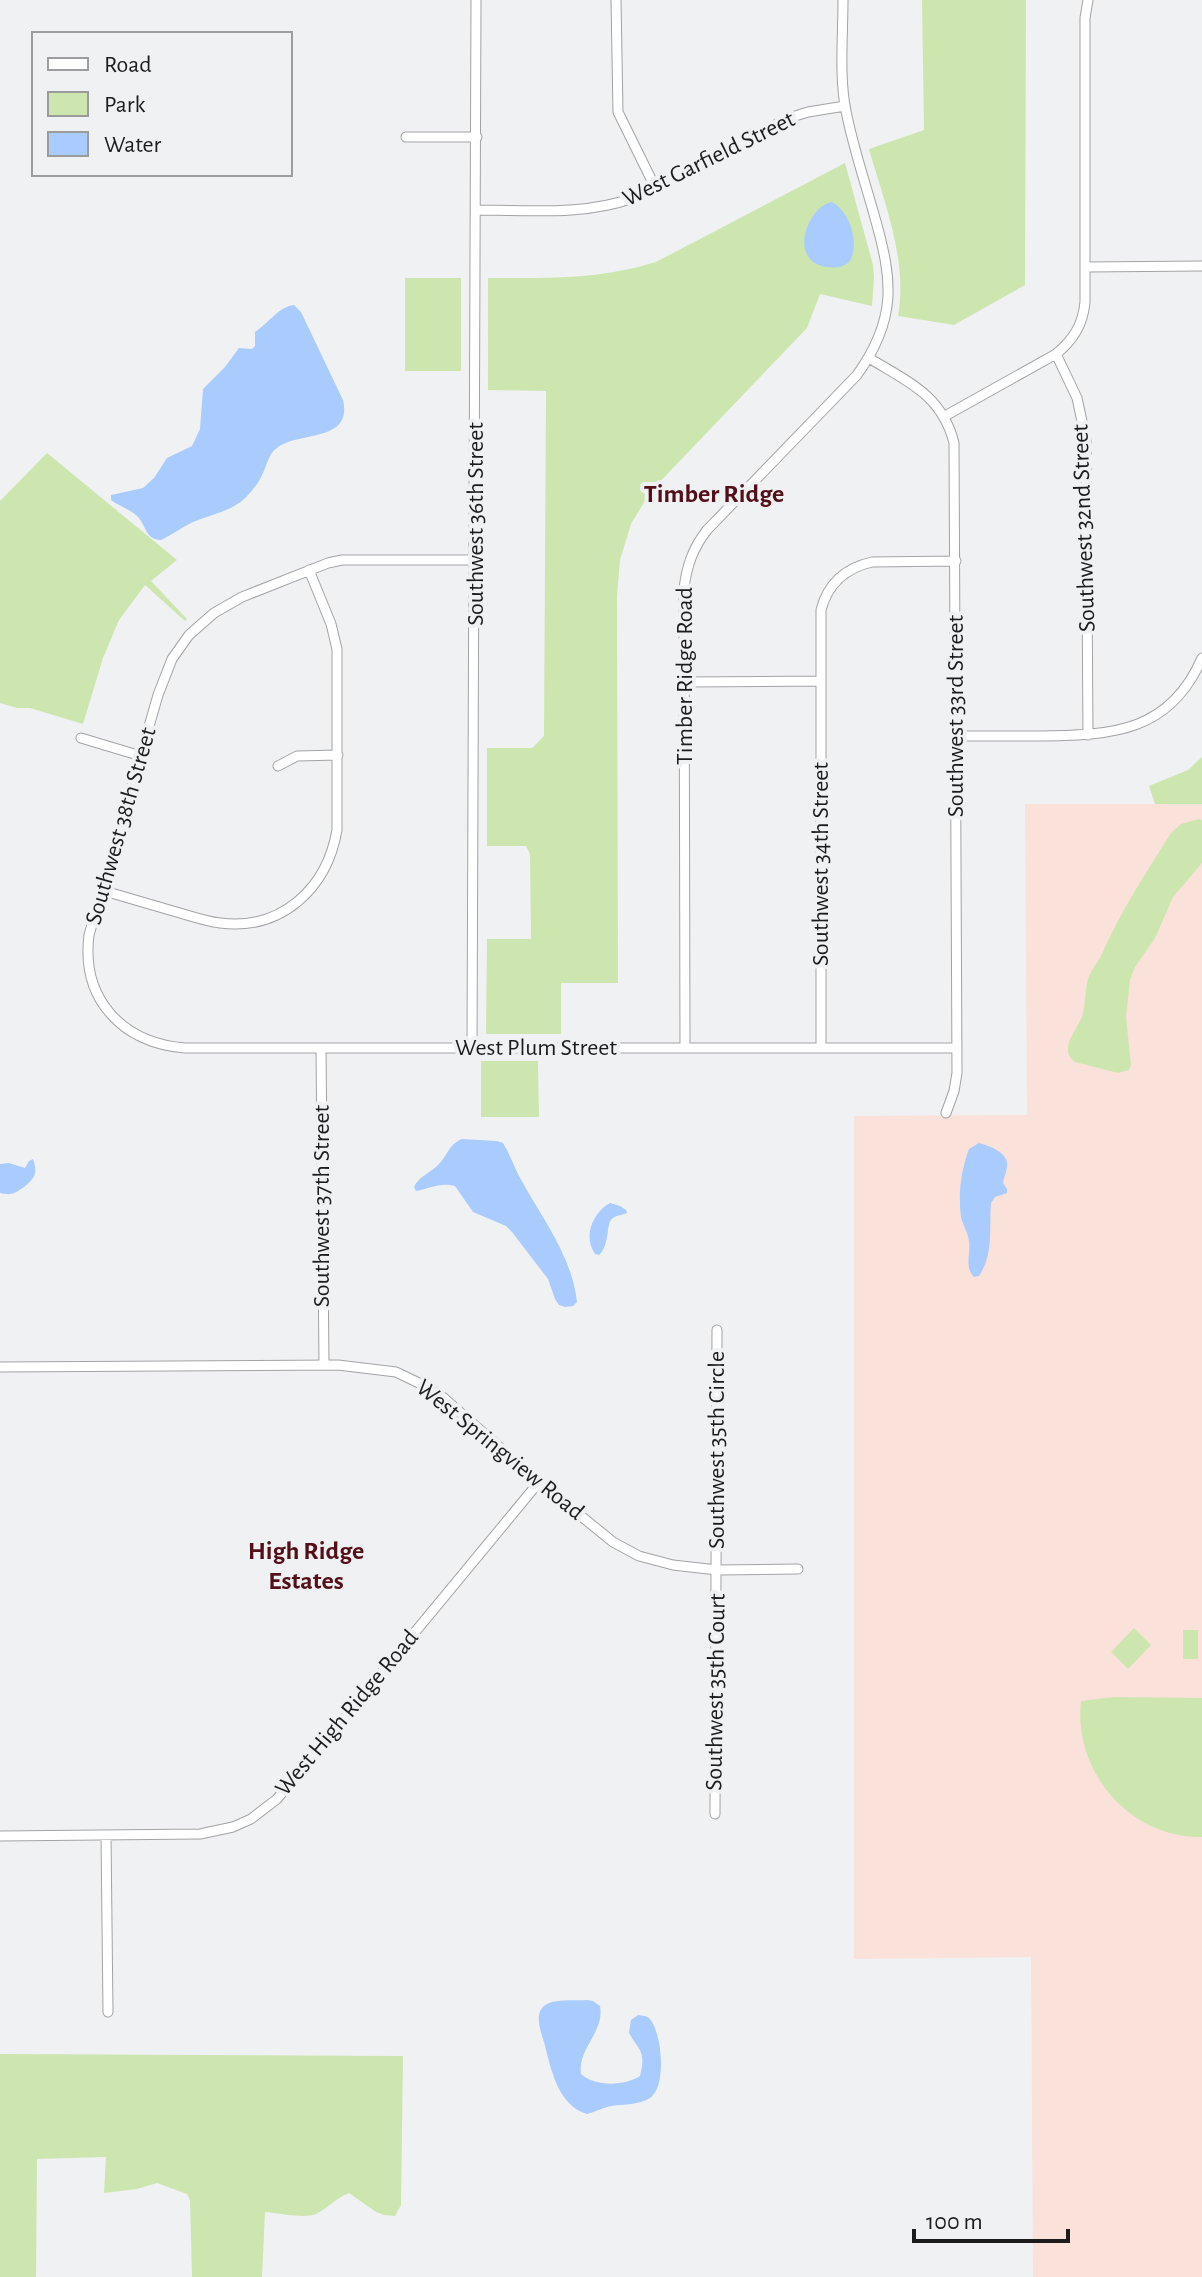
<svg xmlns="http://www.w3.org/2000/svg" width="1202" height="2277" viewBox="0 0 1202 2277" font-family="'Alegreya Sans',sans-serif">
<style>
.industrial{fill:#fae1d9}
.green{fill:#cde6af}
.water{fill:#aacbfd}
.lines{fill:none;stroke-linecap:round;stroke-linejoin:round}
.street-casing{stroke:#a2a3a5;stroke-width:11}
.street{stroke:#fff;stroke-width:9}
.labels{text-anchor:middle;dominant-baseline:central;stroke-width:8;stroke-linejoin:round;paint-order:stroke}
.street-label{font-size:24px;fill:#1c1c1d;stroke:#f0f1f3}
.neighbourhood-label{font-size:26px;font-weight:bold;fill:#540f19;stroke:#f0f1f3}
</style>
<rect width="100%" height="100%" fill="#f0f1f3"/>
<path class="industrial" d="M1025,804H1202V2277H1033L1031,1957L854,1959V1116L1027,1115Z"/>
<path class="green" d="M922,0H1026L1025,285L954,325L898,316C908,260 884,202 869,149L924,130Z
M845,163L873,265L874,277L872,306L820,294L807,328L651,491L631,524L620,560L617,596L618,983H561V1034H486L487,939H531L530,854L526,846H487V748H532L544,736L546,391L488,390V278C550,278 596,280 656,262Z
M405,278H461V371H405Z
M47,453L177,560L151,581L187,619L185,621L145,585L119,620L103,658L83,724L30,708H17L0,703V501Z
M1202,757V804H1155L1149,786L1188,770Z
M1199,819L1202,820V863L1173,897L1155,938L1135,967L1130,980L1126,1017L1131,1065L1129,1070L1118,1073L1075,1062C1057,1048 1078,1030 1083,1014C1085,1004 1085,993 1087,983C1089,973 1096,965 1101,956C1120,912 1146,873 1171,833L1181,824Z
M481,1061H538L539,1117H481Z
M1134,1628L1151,1645L1128,1669L1111,1652Z
M1183,1630H1198V1659H1183Z
M1114,1697L1202,1698V1837C1130,1838 1073,1772 1081,1701Z
M0,2054L403,2056L401,2205L395,2216L384,2215L376,2212L349,2193C336,2198 328,2208 316,2214C305,2219 278,2213 265,2212L262,2277H192L190,2200L187,2194L157,2183L137,2189L104,2193L106,2157L37,2159L36,2277H0Z"/>
<path class="water" d="M832,202C850,212 860,243 850,261C842,268 836,268 826,267C786,260 809,205 832,202Z
M294,305L301,312L343,400C353,443 298,431 277,448C268,454 267,466 262,475C259,482 254,489 248,495C234,511 212,514 193,522C182,527 172,535 161,540C146,539 147,529 139,518C131,509 120,507 111,500V495L143,488L154,478L167,458L192,446L200,429L203,389L225,367L239,348L252,349L255,346V332C269,323 278,307 294,305Z
M462,1139L497,1141L503,1143C511,1156 515,1170 523,1183C544,1221 572,1257 577,1302L573,1306L565,1307L559,1305L555,1299L548,1279L512,1232L506,1226L473,1212L455,1186C440,1182 431,1188 416,1191L414,1187C419,1176 431,1173 439,1164C448,1155 449,1144 462,1139Z
M979,1143C988,1145 1005,1152 1007,1162C1008,1169 1004,1177 1003,1183L1007,1189V1193L995,1197L991,1203C989,1228 994,1254 979,1276L974,1277C964,1267 971,1254 969,1241C968,1232 963,1226 961,1217C958,1194 961,1170 969,1149Z
M33,1159C38,1174 35,1178 24,1187C15,1193 12,1196 0,1193V1164L9,1163L25,1168L29,1161Z
M610,1203L620,1206L626,1210L627,1213C622,1215 617,1215 613,1218C605,1223 611,1243 599,1255L595,1254C583,1237 592,1213 610,1203Z
M587,2000L593,2001L600,2006C605,2032 577,2049 581,2074C595,2087 625,2086 640,2076C646,2051 640,2052 629,2033L631,2020L638,2015C643,2016 646,2015 650,2019C662,2033 667,2087 650,2098C639,2105 624,2104 612,2106C603,2107 596,2112 587,2114C557,2105 551,2068 544,2042C541,2032 534,2015 544,2006C553,1998 575,2001 587,2000Z"/>
<g class="lines">
<defs>
<path id="street" d="M616,0L618,112L655,187
M1088,0L1085,18V302C1083,325 1073,340 1056,354L1077,398L1086,440L1088,735
M406,137H477
M476,210C528,210 583,216 633,198L789,118L808,112L845,106
M1086,267L1202,266
M869,358C908,382 942,395 954,443L957,1073L954,1091L946,1113
M945,416L1056,354
M476,560H342L328,563L242,597L214,613L189,635L172,659L158,695L89,935C81,999 122,1043 185,1048H957
M684,682L820,681
M956,736C985,736 1014,736 1043,736C1113,735 1170,732 1202,658
M81,738L141,756
M278,766L297,756L338,755
M101,890C125,897 149,904 173,911C188,915 204,921 220,923C282,931 327,888 337,830V649L331,624L309,570
M321,1048L324,1365
M472,1048L476,0
M685,1048L684,588C687,565 693,548 707,530L857,375C897,319 893,281 875,218C865,182 853,147 846,111C839,77 843,35 843,0
M821,1048V610C828,583 845,568 872,562L956,561
M0,1367L338,1365L396,1372L423,1385L444,1398L539,1482L613,1542L639,1556L673,1565L717,1570L798,1569
M715,1814L717,1330
M106,1835L108,2012
M0,1836L200,1834L233,1827L251,1819L277,1799L539,1482"/>
</defs>
<use href="#street" class="street-casing"/>
<use href="#street" class="street"/>
</g>
<g class="labels">
<g class="street-label">
<text transform="translate(709 159) rotate(-26)">West Garfield Street</text>
<text transform="translate(476 524) rotate(-90)">Southwest 36th Street</text>
<text transform="translate(1084 528) rotate(-92)">Southwest 32nd Street</text>
<text transform="translate(685 676) rotate(-90)">Timber Ridge Road</text>
<text transform="translate(956 716) rotate(-90)">Southwest 33rd Street</text>
<text transform="translate(121 826) rotate(-74)">Southwest 38th Street</text>
<text transform="translate(821 864) rotate(-90)">Southwest 34th Street</text>
<text x="536" y="1048">West Plum Street</text>
<text transform="translate(322 1206) rotate(-90)">Southwest 37th Street</text>
<text transform="translate(500 1450) rotate(39)">West Springview Road</text>
<text transform="translate(717 1450) rotate(-90)">Southwest 35th Circle</text>
<text transform="translate(716 1692) rotate(-89)">Southwest 35th Court</text>
<text transform="translate(347 1713) rotate(-50)">West High Ridge Road</text>
</g>
<g class="neighbourhood-label">
<text x="714" y="494">Timber Ridge</text>
<text x="306" y="1551">High Ridge<tspan x="306" dy="30">Estates</tspan></text>
</g>
</g>
<rect x="32" y="32" width="260" height="144" fill="#f0f1f3" stroke="#9b9c9d" stroke-width="2"/>
<rect x="48" y="58" width="40" height="12" fill="#ffffff" stroke="#9b9c9d" stroke-width="2"/>
<text x="104" y="72" font-size="24" fill="#1c1c1d">Road</text>
<rect x="48" y="92" width="40" height="24" fill="#cde6af" stroke="#9b9c9d" stroke-width="2"/>
<text x="104" y="112" font-size="24" fill="#1c1c1d">Park</text>
<rect x="48" y="132" width="40" height="24" fill="#aacbfd" stroke="#9b9c9d" stroke-width="2"/>
<text x="104" y="152" font-size="24" fill="#1c1c1d">Water</text>
<path d="M914 2229v12h154v-12" fill="none" stroke="#1c1c1d" stroke-width="4"/>
<text x="926" y="2229" font-size="24" fill="#1c1c1d" stroke="#f0f1f3" stroke-width="6" paint-order="stroke">100 m</text>
</svg>
